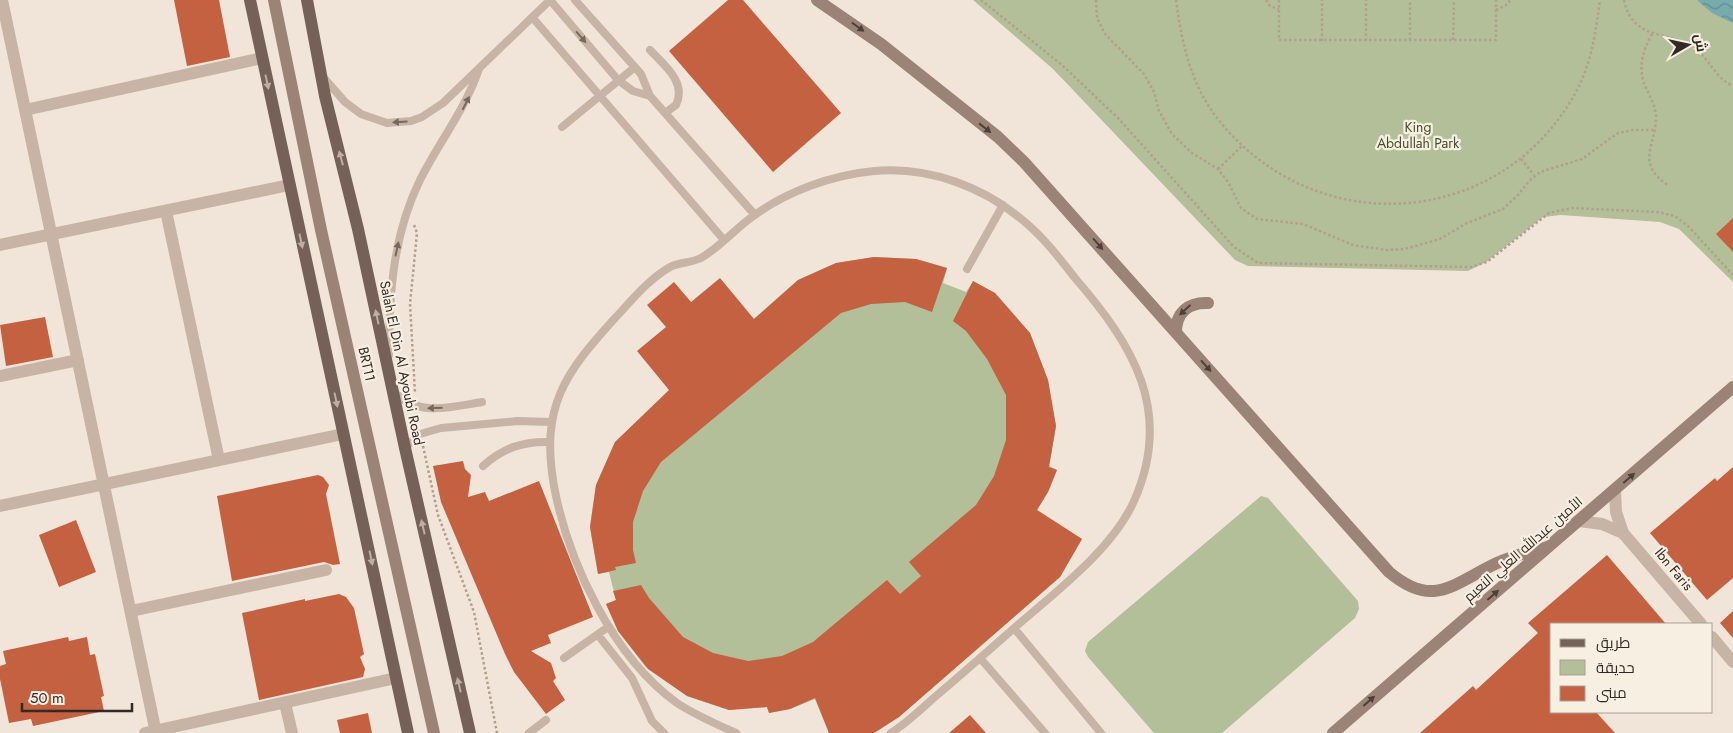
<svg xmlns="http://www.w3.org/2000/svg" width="1733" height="733" viewBox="0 0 1733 733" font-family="Jost,Cairo,sans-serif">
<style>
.park{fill:#b2bf98}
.water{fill:url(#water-waves)}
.building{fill:#c46141}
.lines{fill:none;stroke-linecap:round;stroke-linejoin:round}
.path{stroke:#b49e8e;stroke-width:2.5;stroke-dasharray:2.5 2.5;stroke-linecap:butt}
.service{stroke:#c8b4a4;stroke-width:8}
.minor{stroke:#c8b4a4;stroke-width:12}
.secondary{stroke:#9b8376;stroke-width:12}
.primary{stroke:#756157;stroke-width:12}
.oneway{fill:#4d403a}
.oneway2{fill:#76685f}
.oneway3{fill:#bdafa4}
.labels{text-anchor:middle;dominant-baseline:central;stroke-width:4.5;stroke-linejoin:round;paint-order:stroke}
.park-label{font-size:14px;fill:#43512a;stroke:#f8efe3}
.street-label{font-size:14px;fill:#332a26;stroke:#f8efe3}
</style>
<defs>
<pattern id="water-waves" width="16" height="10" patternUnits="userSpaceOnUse" patternTransform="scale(1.25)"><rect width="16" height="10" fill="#77abad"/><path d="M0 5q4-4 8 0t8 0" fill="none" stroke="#628b8d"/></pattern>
</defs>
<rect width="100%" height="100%" fill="#f0e5d8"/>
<path class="park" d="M973,0H1733V282L1679,229L1660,222L1561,215L1543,217L1486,262L1468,271L1248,266L1235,260L1053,69Z
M874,257L916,259L947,268L943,283L966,292L973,281L995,293L1030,333L1048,380L1056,426L1049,466L1057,470L1048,492L1037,510L1082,539L1060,577L899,717L874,733H829L815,699L790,709L769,713L767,707L729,710L687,696L645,666L618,631L606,604L616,600L609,572L598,574L590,527L596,485L615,442L798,280L836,263Z
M1261,496L1268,498L1358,601L1359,609L1355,618L1222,733H1154L1088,657L1085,651L1088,642Z"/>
<path class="water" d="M1697,0H1733V23L1712,13Z"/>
<path class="building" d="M174,0H219L230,57L187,66Z
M728,0H743L841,113L773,172L669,51Z
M1733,218V252L1716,234Z
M874,257L916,259L947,268L932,312L905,302L871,304L841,313L661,462L643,491L633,522V550L636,563L615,567L616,570L598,574L590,527L596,485L615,442L669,390L637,351L666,327L647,305L674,282L691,302L720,278L754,319L798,280L836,263Z
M973,281L995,293L1030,333L1048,380L1056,426L1049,467L1057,470L1048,492L1037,510L1082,539L1060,577L899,717L874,733H829L815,698L790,709L769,713L767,707L729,710L687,696L648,669L618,631L606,604L616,600L613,591L641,585L649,598L683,637L713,653L748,661L782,656L813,642L887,580L900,594L921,576L909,562L976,505L994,476L1006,440V395L987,359L966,331L953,321Z
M45,317L53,357L6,366L0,325Z
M463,461L465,469L471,475L468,497L485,492L489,501L539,481L593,617L548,635L551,643L531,651L551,663L556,678L553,681L565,700L546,714L514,672L505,654L441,502L433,466Z
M1733,467V578L1707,600L1650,533L1715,478L1717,481Z
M318,475L323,477L329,485L326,494L340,564L333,565L324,562L232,581L217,496Z
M76,520L96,572L59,587L39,535Z
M1607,555L1666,624H1552V712H1596L1615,733H1420L1473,686L1476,690L1538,633L1528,623Z
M339,594L346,597L354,608L364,654L360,657L365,669L363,677L259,700L242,613L305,599V601Z
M1733,611V638L1720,623Z
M68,637L69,641L87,637L90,655L95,654L104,696L101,697L104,711L33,726L31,719L9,723L0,679V666L6,664L3,651Z
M368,713L372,733H340L337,720Z
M970,715L986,733H949Z"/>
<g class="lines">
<path class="path" d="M981,0L1062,65L1118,118L1234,247L1258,263L1471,267L1487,262L1549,213L1572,208L1658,212L1675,216L1688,226L1733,275
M1096,0L1097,18L1105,34L1144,74L1154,92L1159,111L1172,134L1192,153L1218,169L1228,182L1241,208L1257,219L1303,224L1353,245L1387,250L1405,249L1440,239L1465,224L1503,209L1518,195L1529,181L1540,172L1582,159L1618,133L1633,130H1654
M1176,0C1181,39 1190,81 1214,114C1310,243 1503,232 1578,88C1592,60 1596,30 1600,0
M1266,0L1270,6L1279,9
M1279,0V40H1496V0
M1624,0C1632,41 1668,30 1694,48C1710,59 1715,78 1733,86
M1496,10L1508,4L1510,0
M1652,34C1642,51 1637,71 1647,90C1651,98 1655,106 1656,115C1657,145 1634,163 1668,185
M1410,40V0
M1453,40L1454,0
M1322,41V0
M1366,41V0
M1521,159L1534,175
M1218,169L1242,146
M414,225L417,233L410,304L415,393
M423,446L438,515L474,612L497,733"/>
<path class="service" d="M550,0L618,80L633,91L650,96
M575,0L641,74L650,96L755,215
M532,17L724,240
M650,50C664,65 687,82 676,105L665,113
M323,77L345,102L361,114L387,123L411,121L422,117L443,103L550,0
M562,127L635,67
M967,269L1003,205
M389,355C389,294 393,235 420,180C439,142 465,110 479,69
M395,393C420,417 451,407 482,402
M405,448L420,434L441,428L518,421L551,422
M483,466C503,448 523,441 550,442
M1014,628L1101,733
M598,635L632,678L652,721L664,733
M564,658L608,627
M980,658L1045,733
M529,733L546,720
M736,733C716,724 695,715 677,703C613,657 568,562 554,486C540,406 565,373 616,317C632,300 649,279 670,267C680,262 691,263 701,258C720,247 735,229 752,217C787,191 832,175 874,171C929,166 985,187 1026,223C1045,239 1060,259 1075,278C1133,345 1174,411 1134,501C1111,553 1046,599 1004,637C981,657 959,677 936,696C921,709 907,723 891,733"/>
<path class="minor" d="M2,0L156,733
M25,110L262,58
M166,211L219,460
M0,245L289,185
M0,376L78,360
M1615,490L1616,512L1623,533L1701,624
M0,506L343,434
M1579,521L1602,524L1623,533
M131,611L326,570
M1712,637L1733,662
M285,703L292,733
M145,733L396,678"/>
<path class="secondary" d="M274,0L321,230L434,733
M817,0L881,44L998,137L1024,162L1389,572C1434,610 1454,583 1497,563C1513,556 1531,551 1548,547
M1176,332C1176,313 1188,302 1208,303
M1333,733L1733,387"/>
<path class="primary" d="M250,0L408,733
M307,0L325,96L358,229L405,448L470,733"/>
</g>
<defs><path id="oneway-solid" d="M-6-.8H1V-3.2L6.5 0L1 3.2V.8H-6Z" transform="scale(1.25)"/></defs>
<g class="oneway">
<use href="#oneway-solid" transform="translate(858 27) rotate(36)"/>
<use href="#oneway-solid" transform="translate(985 128) rotate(38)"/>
<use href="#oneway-solid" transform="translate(1098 244) rotate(49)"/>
<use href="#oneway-solid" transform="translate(1185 310) rotate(137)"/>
<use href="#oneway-solid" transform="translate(1206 366) rotate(48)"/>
<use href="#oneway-solid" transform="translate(1629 478) rotate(-41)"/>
<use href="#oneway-solid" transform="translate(1493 595) rotate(-41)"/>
<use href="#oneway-solid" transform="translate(1369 701) rotate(-41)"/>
</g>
<g class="oneway2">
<use href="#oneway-solid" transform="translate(581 37) rotate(49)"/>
<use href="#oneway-solid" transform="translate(466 103) rotate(-63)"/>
<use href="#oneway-solid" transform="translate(400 122) rotate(176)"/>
<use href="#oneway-solid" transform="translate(397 249) rotate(-78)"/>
<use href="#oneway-solid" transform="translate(435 408) rotate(178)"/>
</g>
<g class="oneway3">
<use href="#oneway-solid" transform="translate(267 82) rotate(78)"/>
<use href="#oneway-solid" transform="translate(341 158) rotate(-105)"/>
<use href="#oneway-solid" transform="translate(301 241) rotate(78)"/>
<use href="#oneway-solid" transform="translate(377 317) rotate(-102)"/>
<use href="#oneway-solid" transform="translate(336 400) rotate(78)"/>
<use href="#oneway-solid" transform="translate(423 527) rotate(-103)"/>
<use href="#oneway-solid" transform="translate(371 558) rotate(78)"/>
<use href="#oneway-solid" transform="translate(459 685) rotate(-103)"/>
</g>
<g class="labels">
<g class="park-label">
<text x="1418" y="127">King<tspan x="1418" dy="16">Abdullah Park</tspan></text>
</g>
<g class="street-label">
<text transform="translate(402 363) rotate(78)">Salah El Din Al Ayoubi Road</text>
<text transform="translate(367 364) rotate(77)">BRT11</text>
<text transform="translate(1523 549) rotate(-41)">الأمين عبدالله العلي النعيم</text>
<text transform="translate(1674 569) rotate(50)">Ibn Faris</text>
</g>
</g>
<rect x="1550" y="623" width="162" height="90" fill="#f8efe3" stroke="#a9a097"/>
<rect x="1560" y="639" width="25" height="8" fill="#756157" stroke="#a9a097"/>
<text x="1596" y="648" font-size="15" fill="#332a26">طريق</text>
<rect x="1560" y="660" width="25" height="15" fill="#b2bf98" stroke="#a9a097"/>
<text x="1596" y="673" font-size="15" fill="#332a26">حديقة</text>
<rect x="1560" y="686" width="25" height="15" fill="#c46141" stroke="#a9a097"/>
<text x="1596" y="698" font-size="15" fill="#332a26">مبنى</text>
<g transform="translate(1688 45) rotate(81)" stroke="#f8efe3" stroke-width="4" paint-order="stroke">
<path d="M0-4L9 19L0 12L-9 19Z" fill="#332a26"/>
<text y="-8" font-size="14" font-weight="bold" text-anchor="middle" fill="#332a26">ش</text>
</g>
<path d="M22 703v8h110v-8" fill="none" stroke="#332a26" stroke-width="2.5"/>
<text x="30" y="703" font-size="15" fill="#332a26" stroke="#f8efe3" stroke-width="4" paint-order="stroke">50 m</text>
</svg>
